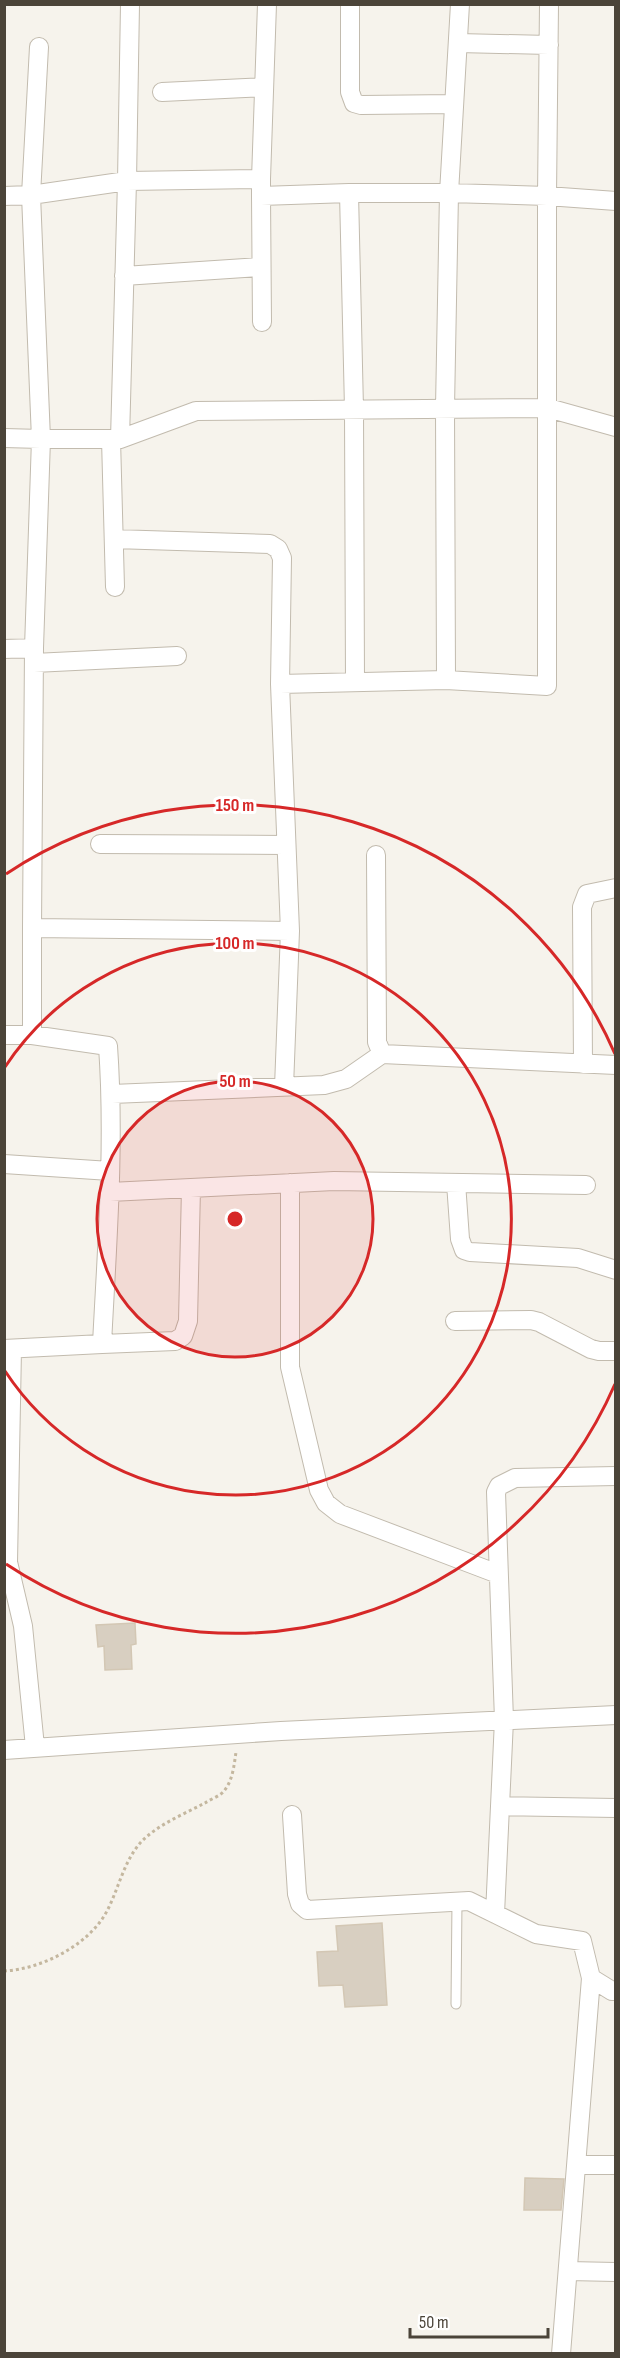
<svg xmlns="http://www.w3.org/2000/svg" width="620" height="2358" viewBox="0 0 620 2358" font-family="'Sofia Sans Condensed',sans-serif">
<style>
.building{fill:#d8cfc1;stroke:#d3c7b4;stroke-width:1.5}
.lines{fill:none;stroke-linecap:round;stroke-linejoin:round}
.lane-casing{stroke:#c2bbae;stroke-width:11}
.street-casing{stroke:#c2bbae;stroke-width:20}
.path{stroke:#c4b79f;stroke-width:3;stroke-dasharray:3 3;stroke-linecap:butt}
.lane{stroke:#fff;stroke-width:9}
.street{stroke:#fff;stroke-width:18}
.ring{fill:none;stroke:#d62828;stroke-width:3}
.centre{fill:#d62828;stroke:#fff;stroke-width:3}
.ring-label{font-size:18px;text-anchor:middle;font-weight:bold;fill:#d62828;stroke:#fff;stroke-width:6;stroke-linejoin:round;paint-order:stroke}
</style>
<rect width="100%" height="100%" fill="#f6f3ec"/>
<path class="building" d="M135,1623L136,1644L131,1645L132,1669L105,1670L104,1646L98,1647L96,1625Z
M382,1923L387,2005L345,2007L343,1985L319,1986L317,1952L338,1951L336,1926Z
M525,2178L564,2179L561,2210H524Z"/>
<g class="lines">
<defs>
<path id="lane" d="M456,2004L457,1901"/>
<path id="street" d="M130,4L127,181L261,179L267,4
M350,4V92L354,103L361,105L454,104
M549,4L547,196V686L446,680L445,408L449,193L547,196L616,201
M458,43L549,45
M162,92L264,87
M261,179V196L349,193H449L460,4
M349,193L354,409L355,682
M4,196L31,195L39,47
M261,196L262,322
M124,276L261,267
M4,438L41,439L31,195L127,181L120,439
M111,439L115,587
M114,539L270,544L278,549L282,558L280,684
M4,649L34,648
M34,663L177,656
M446,680L280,684L290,931L32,928L34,648L41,439H120L196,411L548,408L616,427
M100,844L286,845
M376,855L377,1042L382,1054
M4,1035H32
M583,1064L582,907L587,894L616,888
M284,1087L290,931
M112,1094L324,1085L346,1079L382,1054L616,1065
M4,1164L110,1171
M290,1183V1367L319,1490L326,1503L340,1514L498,1574
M456,1183L460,1239L464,1250L470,1252L578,1258L616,1270
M110,1192L334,1181L586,1185
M455,1321L531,1320L539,1322L591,1349L599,1351H616
M102,1344L175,1341L183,1336L188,1321L191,1188
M4,1349L102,1344C107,1245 115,1145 108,1046L32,1035V928
M12,1349L8,1562L23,1626L35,1747
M4,1750L281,1731L616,1715
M500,1806L616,1808
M292,1815L297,1894L300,1904L307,1910L469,1901L536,1934L582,1941L591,1978L612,1991H616
M495,1914L504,1720L496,1492L499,1486L515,1478L616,1476
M576,2165H616
M568,2271L616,2272
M561,2354L591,1978"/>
</defs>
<use href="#lane" class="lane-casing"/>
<use href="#street" class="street-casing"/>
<path class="path" d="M4,1971C42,1969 89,1945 107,1911C119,1888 124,1860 142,1841C159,1824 184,1814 205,1803C211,1799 220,1796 224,1791C233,1780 234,1765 236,1752"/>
<use href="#lane" class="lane"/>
<use href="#street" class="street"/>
</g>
<circle cx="235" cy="1219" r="138" fill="#d62828" fill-opacity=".12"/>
<g class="ring">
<circle cx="235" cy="1219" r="138"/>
<path d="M5 1067A276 276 0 1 1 5 1371"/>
<path d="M615 1384A414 414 0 0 1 6 1564M6 874A414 414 0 0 1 615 1054"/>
</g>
<circle cx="235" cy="1219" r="9" class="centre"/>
<g class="ring-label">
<text x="235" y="811">150 m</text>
<text x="235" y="949">100 m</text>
<text x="235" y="1087">50 m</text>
</g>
<rect width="620" height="2358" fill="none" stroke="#4b4439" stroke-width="12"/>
<path d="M410 2328v9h138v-9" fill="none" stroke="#4b4439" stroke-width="3"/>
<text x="419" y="2328" font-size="18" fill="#4b4439" stroke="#ffffff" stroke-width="4.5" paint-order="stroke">50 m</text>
</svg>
